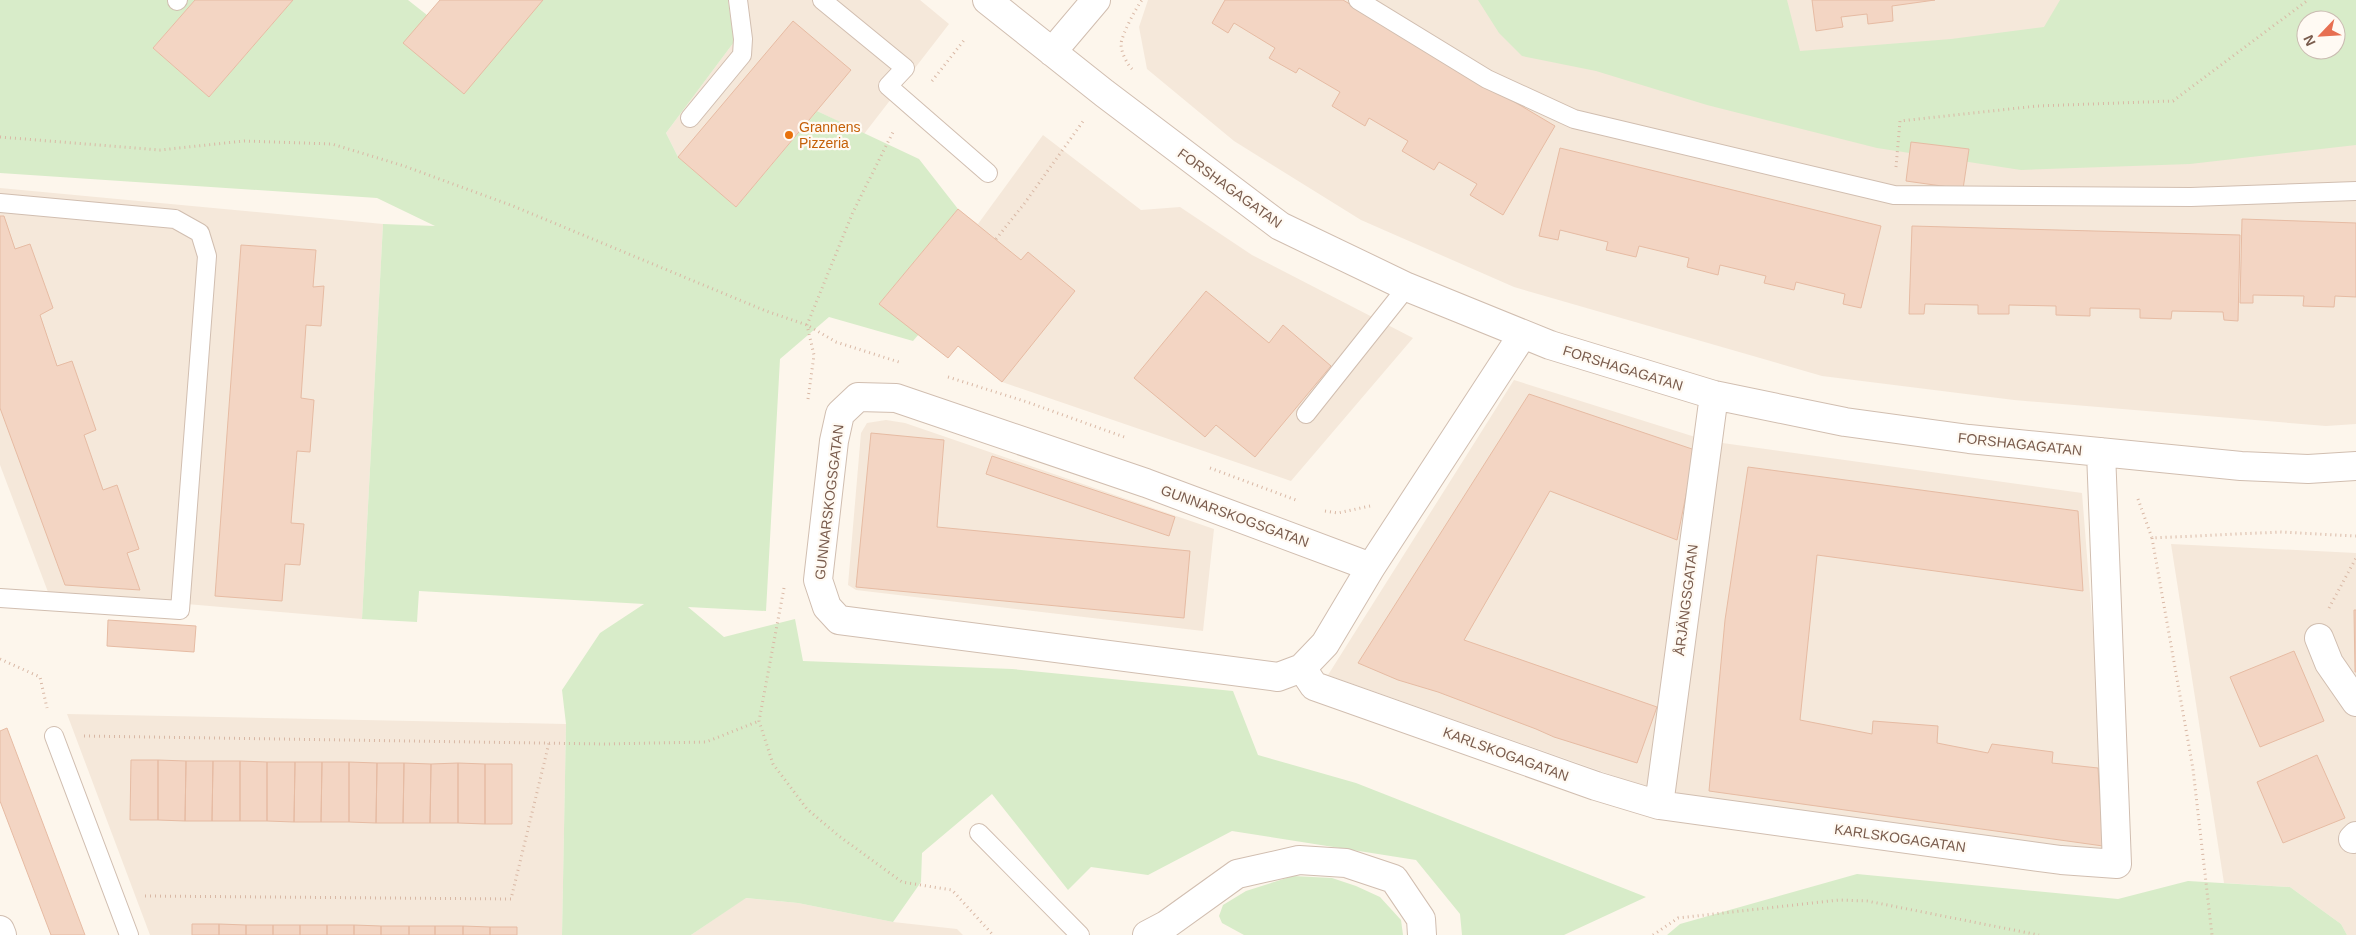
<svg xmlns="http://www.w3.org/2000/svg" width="2356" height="935" viewBox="0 0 2356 935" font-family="Arial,sans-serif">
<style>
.residential{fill:#f5e8da;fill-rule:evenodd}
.green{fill:#d8ecc9;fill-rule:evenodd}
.building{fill:#f3d5c3;stroke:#e6bba3}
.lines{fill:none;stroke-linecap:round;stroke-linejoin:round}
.service-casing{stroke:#d1beb0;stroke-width:20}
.minor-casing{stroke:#d1beb0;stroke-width:30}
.path{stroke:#d9b8a5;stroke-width:3;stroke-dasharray:1 4;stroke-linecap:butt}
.service{stroke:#fff;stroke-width:18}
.minor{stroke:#fff;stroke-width:28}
.food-dot{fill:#e8710a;stroke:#fffaf3;stroke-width:2}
.labels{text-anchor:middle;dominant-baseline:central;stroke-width:4.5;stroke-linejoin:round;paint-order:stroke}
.food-label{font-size:14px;fill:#c56008;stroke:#fffaf3;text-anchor:start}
.street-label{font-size:14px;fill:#7a5c4d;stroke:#fffaf3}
</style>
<rect width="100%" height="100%" fill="#fdf6ec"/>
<path class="residential" d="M728,0H920L949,24L864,134L817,111L736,207L678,157L666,133L734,42Z
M1148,0H2356V424L2326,426L2014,400L1822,376L1514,287L1361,220L1234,141L1147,69L1139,27ZM2306,20H2336V50H2306Z
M1043,135L1141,210L1180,207L1252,255L1413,338L1291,481L1002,382L958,346L948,358L879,304L958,209L978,224Z
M0,188L383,224L362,619L48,592L0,465Z
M1514,380L1708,441L2082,493L2111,858L1665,794L1328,675Z
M886,420L905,423L1214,529L1203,631L856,590L848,585L861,433L867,423Z
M2171,544L2356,553V935H2347L2341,924L2290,887L2224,883Z
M67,714L566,724L562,935H150Z
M745,898L798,903L893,922L957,929L963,935H691Z"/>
<path class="green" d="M0,0H195L153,48L209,97L293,0H408L427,15L543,0H728L734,42L666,133L678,157L736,207L817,111L919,159L958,209L879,304L919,334L913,341L829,317L780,359L766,611L688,607L724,637L795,619L803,661L1012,669L1233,691L1258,755L1356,783L1646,897L1564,935H1462L1460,914L1416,860L1232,831L1148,875L1091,867L1068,890L992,794L922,853L921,882L893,922L798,903L746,898L691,935H562L566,724L562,690L600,633L644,604L419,591L417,622L362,619L383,224L435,226L377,198L0,173Z
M1478,0H1787L1800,51L1951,39L2044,27L2060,0H2356V145L2190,164L2021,170L1877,148L1707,105L1596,71L1522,56L1499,33ZM2306,20H2336V50H2306Z
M1857,874L2118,899L2188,881L2290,887L2341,924L2347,935H1667L1680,924Z
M1293,876L1332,878L1356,886L1380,897L1401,920L1403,935H1244L1222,923L1219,916L1223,905L1246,891Z"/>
<path class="building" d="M195,0H293L209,97L153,48Z
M440,0H543L464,94L403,43Z
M1225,0H1343L1555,126L1503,215L1470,195L1477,184L1439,162L1434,170L1402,151L1408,141L1369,118L1365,126L1332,106L1340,92L1299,68L1296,73L1269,58L1275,48L1234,23L1228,33L1212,23Z
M1812,0H1935L1892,6L1893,21L1868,24L1867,14L1841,17L1843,27L1816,31Z
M793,21L851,70L736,207L678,157Z
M1911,142L1969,149L1963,189L1906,181Z
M1560,148L1881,226L1861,308L1843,304L1845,294L1796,282L1794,290L1764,283L1766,276L1720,265L1718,275L1687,267L1689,258L1639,246L1636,257L1606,250L1608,242L1560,230L1558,240L1539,236Z
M958,209L1021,260L1028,252L1075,291L1002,382L958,346L948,358L879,304Z
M0,216H4L15,249L30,244L53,308L40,315L57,366L72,361L96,430L84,435L103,490L117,485L139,549L127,553L140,590L65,585L0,408Z
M2242,219L2356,223V297L2335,296L2334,307L2303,306L2304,296L2253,295V303H2240Z
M1912,226L2240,235L2238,321L2224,320L2223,312L2172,311L2171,319L2140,318V309L2090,308V316L2056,315V306L2009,305V314H1978V305L1925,304L1924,314H1909Z
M241,245L316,250L313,287L324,286L321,326L306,325L301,398L314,400L310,452L297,451L291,523L304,524L300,565L285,564L282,601L215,596Z
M1206,291L1269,343L1283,325L1331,366L1255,457L1216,425L1205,437L1134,378Z
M1529,394L1695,450L1677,540L1550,491L1464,640L1657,707L1637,763L1554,737L1536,729L1438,692L1398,680L1358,663Z
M871,433L944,440L937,527L1190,551L1184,618L856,587Z
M992,456L1175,517L1169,536L986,474Z
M1748,467L2078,511L2083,591L1817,555L1800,720L1872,734L1873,721L1938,726L1937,743L1988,753L1992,744L2053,752L2052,763L2098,768L2103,846L1709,791L1725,620Z
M2354,610H2356V672H2355Z
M108,620L196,626L194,652L107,646Z
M2294,651L2324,721L2260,747L2230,677Z
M7,728L85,935H51L0,801V731Z
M2317,755L2345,818L2283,843L2257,782Z
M131,760H158V820H130Z
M158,760L186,761L185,821L158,820Z
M186,761H213L212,821H185Z
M213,761H240V821H212Z
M240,761L267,762V821H240Z
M267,762H295L294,822L267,821Z
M295,762H322L321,822H294Z
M322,762H349V822H321Z
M349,762L377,763L376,823L349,822Z
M377,763H404L403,823H376Z
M404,763L431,764L430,823H403Z
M458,763V823H430L431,764Z
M458,763L485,764V824L458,823Z
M485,764H512V824H485Z
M192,924H219V935H192Z
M219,924L246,925V935H219Z
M246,925H273V935H246Z
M273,925H300V935H273Z
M300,925H327V935H300Z
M327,925H354V935H327Z
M354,925L381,926V935H354Z
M381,926H409V935H381Z
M409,926H435V935H409Z
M435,926H463V935H435Z
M463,926L490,927V935H463Z
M490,927H517V935H490Z"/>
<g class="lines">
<defs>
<path id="service" d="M822,0L905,68L888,86L988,173
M1358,0L1487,79L1574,119L1894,195L2191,197L2356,191
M177,1L178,0
M690,118L742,55L743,39L738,0
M0,203L175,219L200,233L207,256L180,610L0,598
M1306,414L1407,287
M54,736L129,935
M979,833L1080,935"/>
<path id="minor" d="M987,0L1104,93L1280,226L1407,287L1550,345L1714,395L1845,422L1969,439L2241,466L2308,469L2356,466
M1052,52L1096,0
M1371,567L1146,483L896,398L858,397L840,414L834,441L818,580L827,607L839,620L1278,677L1302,668L1325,644L1371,567L1523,334
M2319,638L2329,663L2356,702
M1302,668L1314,686L1596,786L1659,805L2061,860L2117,864L2101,452
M1659,805L1714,395
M2353,839L2356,836
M0,930L2,935
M1147,935L1166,925L1237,874L1299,860L1346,863L1394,879L1421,919L1422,935"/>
</defs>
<use href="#service" class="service-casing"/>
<use href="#minor" class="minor-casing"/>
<path class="path" d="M1132,69C1127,64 1121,52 1121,44C1122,34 1136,8 1142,0
M932,81L965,39
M0,137L160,150L244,141L332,144L404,166L513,206L766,311L807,325L836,342L902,363
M1896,167L1900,121L2037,106L2173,101L2308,0
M996,239L1024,204L1084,120
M948,377L1027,402L1127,438
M808,399L814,355L807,325L853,212L894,130
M1210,468L1296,500
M2138,499L2152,538L2280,532L2356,536
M1325,511L1338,513L1370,506
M2152,538L2193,769L2212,935
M784,588L759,721L773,764L807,809L839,836L902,882L952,890L993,935
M2329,608L2356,558
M0,659L40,677L47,708
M84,736L604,744L706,742L759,721
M145,896L511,899L549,743
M1653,935L1678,918L1839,900L1867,901L2039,935"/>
<use href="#service" class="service"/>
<use href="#minor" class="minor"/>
</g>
<circle class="food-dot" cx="789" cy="135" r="5"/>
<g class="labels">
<g class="food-label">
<text x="799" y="127">Grannens<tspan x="799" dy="16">Pizzeria</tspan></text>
</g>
<g class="street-label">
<text transform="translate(1230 188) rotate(36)">FORSHAGAGATAN</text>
<text transform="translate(1623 368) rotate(17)">FORSHAGAGATAN</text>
<text transform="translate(2020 444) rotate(6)">FORSHAGAGATAN</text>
<text transform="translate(829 502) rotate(-83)">GUNNARSKOGSGATAN</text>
<text transform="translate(1235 516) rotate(20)">GUNNARSKOGSGATAN</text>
<text transform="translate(1686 600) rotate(-83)">ÅRJÄNGSGATAN</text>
<text transform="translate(1506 754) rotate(20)">KARLSKOGAGATAN</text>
<text transform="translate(1900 838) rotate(8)">KARLSKOGAGATAN</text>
</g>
</g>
<g transform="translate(2321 35) rotate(245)"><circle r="24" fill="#fffaf3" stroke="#cabbb1"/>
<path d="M0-4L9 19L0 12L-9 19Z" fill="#e76f51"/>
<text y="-8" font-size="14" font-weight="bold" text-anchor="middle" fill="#7a5c4d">N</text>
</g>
</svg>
